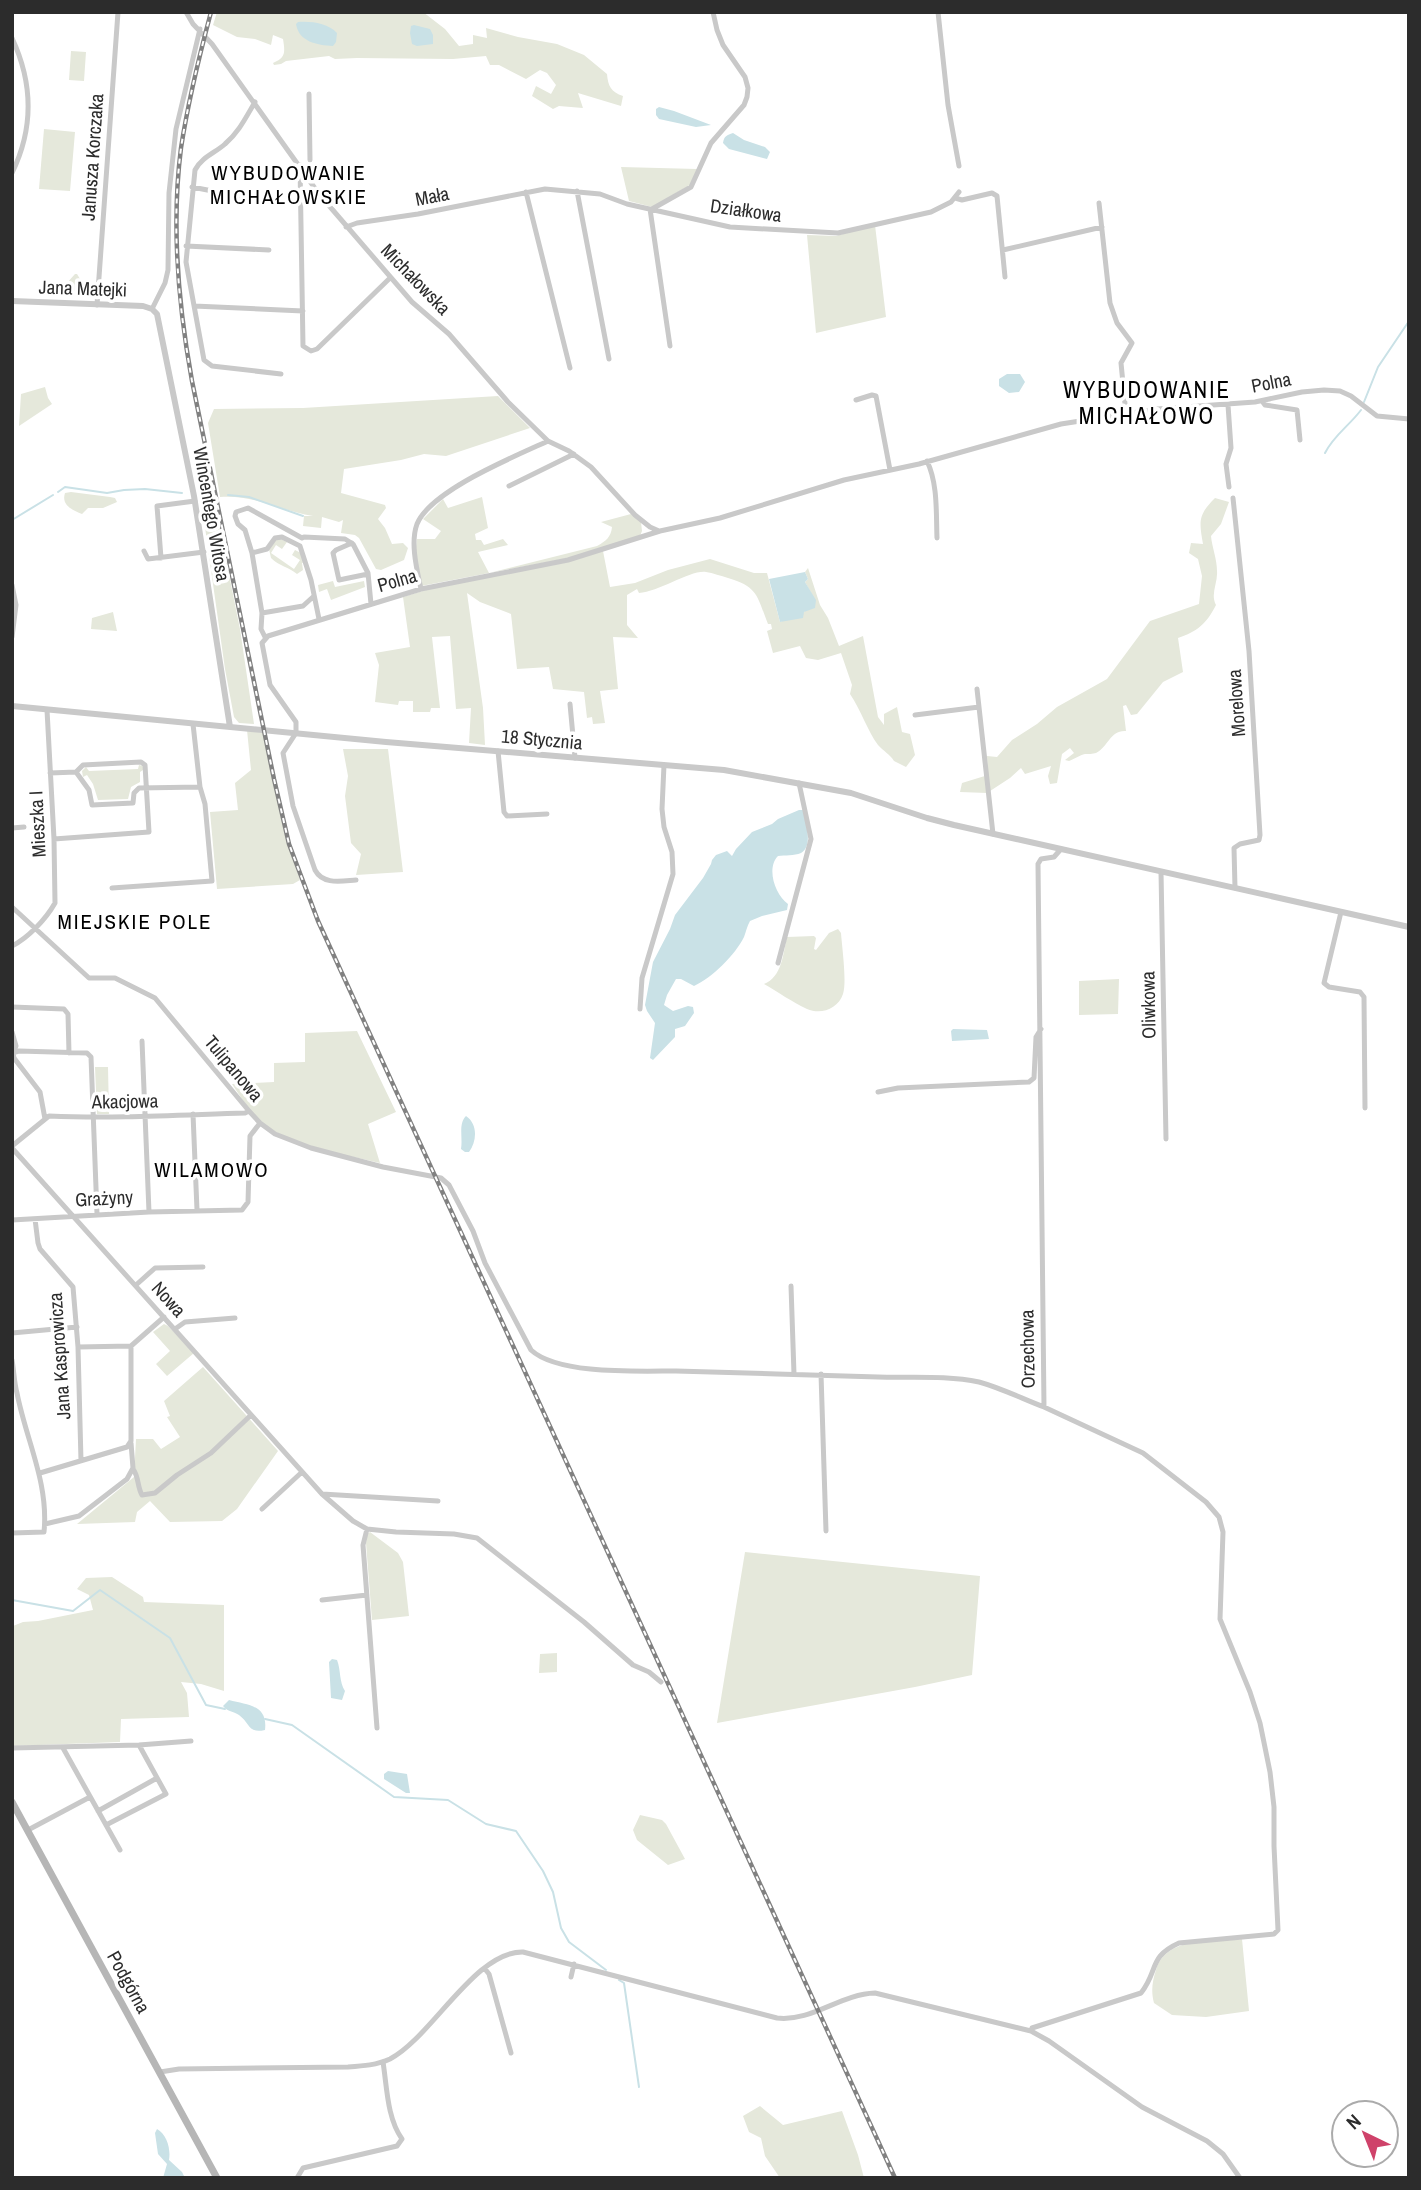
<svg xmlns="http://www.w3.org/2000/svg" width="1421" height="2190" viewBox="0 0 1421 2190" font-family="'Archivo Narrow',sans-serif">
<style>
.green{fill:#e5e8db}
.water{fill:#c9e1e6}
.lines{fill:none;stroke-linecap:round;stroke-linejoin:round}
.stream{stroke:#c9e1e6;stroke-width:2}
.minor{stroke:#c9c9c9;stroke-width:5}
.tertiary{stroke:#c9c9c9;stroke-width:6}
.secondary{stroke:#b6b6b6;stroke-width:7}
.rail-casing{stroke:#818181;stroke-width:4.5}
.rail{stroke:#fff;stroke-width:2;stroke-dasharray:5;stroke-linecap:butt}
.labels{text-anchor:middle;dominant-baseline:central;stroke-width:7;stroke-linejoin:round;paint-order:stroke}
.street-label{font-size:19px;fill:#2c2c2c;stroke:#fff}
.neighbourhood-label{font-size:21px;letter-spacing:2px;fill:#000;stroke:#fff}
.quarter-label{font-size:23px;letter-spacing:2px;fill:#000;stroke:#fff}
</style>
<rect width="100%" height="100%" fill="#fff"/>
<path class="green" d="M217,12H423L445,29L459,46L473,44V35L487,38L486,28L518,37L557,44L584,55L607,74C608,86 611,92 623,96L621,106L578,93L583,108L559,106L553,109L532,96L536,86L551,94L556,85L547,73L540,70L526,79L499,65H490L486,56L453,59L357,58L335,59L329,56L286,61L281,64L274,65L273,63C286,58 285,52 283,39L273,35L271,45L255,39L237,37L213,25Z
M71,51L86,52L84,81L69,80Z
M44,129L75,132L70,191L39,189Z
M621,167L697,169L690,185L652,207L629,201Z
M875,225L886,317L816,333L807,235L836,236Z
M75,274H77L88,292L86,296L57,294Z
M45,387L48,398L52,404L19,426L21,394Z
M498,396L530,428L446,456L424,454L401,460L344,469L341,493L385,505L386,508L378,519L385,528L392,544L403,543L408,548L404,560L381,570L376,569L359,538L355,535L341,533L343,520L339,522L322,517L321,528L303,526L304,516H313C281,511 252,494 220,497L208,423L214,409L303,408Z
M71,492L110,497L115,498L117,502L103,508H88L82,514C72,510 61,505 65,493Z
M482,497L488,528L475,534L476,540H481L484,545L503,539L508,545L478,552L489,573L597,546C606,541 611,537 612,527L601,522L631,514L641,522L642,531L640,536L568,558L421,586L415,555L417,539H435L441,531L423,519L443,499L448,508Z
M1215,498L1229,502L1221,524L1211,536C1212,547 1217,559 1217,571C1218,583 1210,594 1216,605C1207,623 1197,632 1178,638L1183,672L1163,682L1137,714L1131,715L1126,705L1123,706L1126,731C1110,730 1109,746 1096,753C1093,754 1088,754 1085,754C1080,755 1074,759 1069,761L1065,760L1074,753L1070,748L1062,754L1057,783L1050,784L1048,776L1051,766L1025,774L1021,768L1010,778L987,793L960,792L962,783L988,775L987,756L997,757L1012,740L1037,724L1057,707L1107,679L1150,621L1199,604L1202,576L1198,559L1189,553L1191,543L1203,544C1199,521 1198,515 1215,498Z
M215,505L240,629L254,724L239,723L234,717L225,669L203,513L206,511V507Z
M279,538L287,542L282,549L276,545L271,553L294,569L300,560L292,555L295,550L301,553L305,562L302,563L303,570L297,574C289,567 279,566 271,558L269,549L275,540Z
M603,551L610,587L635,583L668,570L710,559L754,573H767L780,622L804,612L815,600L805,582L808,579L805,572L808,568L820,605L828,618L839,646L863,636L878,717L884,725V714L897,707L902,732L910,734L915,755L906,767L894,761C890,754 883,751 878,745C868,732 861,710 850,694L852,685L841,653L818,660L806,658L800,646L773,653L767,631L772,629L771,624H768C757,597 759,587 728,578C721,576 713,573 706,572C690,570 659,592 639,593L637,589L627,595V625L638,638L613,637L618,689L600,691L605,723L593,724L592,717L587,718L584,692L553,689L549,667L517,669L511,614L480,602L467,593L483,708L485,745L469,743L471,708L456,709L450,636L432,637L440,708H431L430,712H413V701H399L398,705L375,702L379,665L375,653L410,647L403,597L439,586Z
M333,581L335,587L364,581L365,587L331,600L327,589L319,592L318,585Z
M113,612L117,631L91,629L92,618Z
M247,730L263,733L285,835L300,880L293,884L217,889L210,812L238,810L235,783L251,770Z
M343,749H388L403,872L356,875L361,854L351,843L345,796L348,776Z
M139,765L143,766V770L140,772V782L131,787L128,799L98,800L93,784L87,775L83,777L82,771L86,767L89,771L138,769Z
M838,929L841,933C842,947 847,982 843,994C838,1009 821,1015 807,1009C792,1002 778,992 764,984C782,977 783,954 787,937L814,936L816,938L814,949L816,950L829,933Z
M1119,979L1118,1014L1079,1015V981Z
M357,1031L396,1112L368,1124L380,1163C346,1155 282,1144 258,1119C248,1109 240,1096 232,1084L274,1082V1063L305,1062V1033Z
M95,1067H108L109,1114H97Z
M164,1324L168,1326L194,1353L167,1376L156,1364L170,1351L153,1332Z
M203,1367L278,1451L237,1509L222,1521L170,1522L150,1501L137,1512L135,1522L77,1524L134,1477L136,1439H153L161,1449L180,1437L167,1417L170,1416L164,1401Z
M370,1532L398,1553L403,1562L409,1616L372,1620L366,1543L367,1534Z
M745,1552L980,1576L972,1675L915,1687L717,1723Z
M112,1577L143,1597L144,1602L224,1605V1691L201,1684L181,1682L187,1693L189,1717L121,1719L120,1742L12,1746L13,1626L23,1622L38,1621L93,1610L89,1595L77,1589L86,1578Z
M557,1653V1672L539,1673L540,1654Z
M640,1815L662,1820L666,1824L685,1859L668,1865L637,1840L633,1830Z
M1242,1939L1249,2011L1206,2017L1172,2015L1154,2003C1151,1992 1152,1982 1156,1970C1166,1936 1212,1942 1242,1939Z
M760,2106L783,2125L842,2111L858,2155L864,2178H780L765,2156L761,2138L749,2132L743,2116Z"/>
<path class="water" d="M298,22C311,21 328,23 337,33L336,42L333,46C317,45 299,42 296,24Z
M414,25L430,29L433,35V44L417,46L412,44L410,33L411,26Z
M659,107L674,111L711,125L696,127L659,119L656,115V109Z
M733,133L744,140L765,147L770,152L767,159L729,149L723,143C724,136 727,135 733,133Z
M1007,374H1020L1025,382L1019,392L1009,393L999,386V379Z
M805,572L808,579L805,582L816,600L815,608L804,612L803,618L780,622L769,579Z
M799,810H803C805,822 814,845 801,853C794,856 785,855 778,856C766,868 775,895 788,904L787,910L762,916L750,921C747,926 746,932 744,937C735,955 712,978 694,986L681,979H676L667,995L664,1005L673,1011L688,1006L693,1007L694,1013L685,1026L675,1029V1037L653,1060L650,1058L655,1023L647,1011L645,1005L653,962L670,929L675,915L703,878L711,864L712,860L716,855L727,851L732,856L736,849L752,832L772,824L778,819Z
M953,1029L987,1030L989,1039L952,1041L951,1031Z
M466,1116C478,1124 477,1141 469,1152H465L461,1149C463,1138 458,1124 466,1116Z
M332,1659L337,1660C341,1670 339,1682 345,1691L342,1700L331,1698L329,1662Z
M229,1700C248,1705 268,1705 265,1730C248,1734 250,1723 239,1715C233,1711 228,1712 223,1706Z
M388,1771L407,1774L410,1793H406L384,1779V1774Z
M157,2129C167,2134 171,2150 169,2160L182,2172L185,2178H163L167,2164L158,2154L155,2133Z"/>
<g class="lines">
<path class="stream" d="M1364,402L1378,367L1409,321
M1325,453C1334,435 1349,426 1361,410
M58,492L65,487L107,493L124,490L145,489L182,493
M228,495L249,497L303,516
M12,520L53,495
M12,1600L73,1611L100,1590L170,1638L206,1705L225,1709
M265,1719L292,1725L394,1797L448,1800L486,1824L516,1831L543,1871L553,1892L561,1928L569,1942L606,1970
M619,1980L624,1983L639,2087"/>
<path class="minor" d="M186,12L193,24L212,44L319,194L412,302L449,334L508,402L548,441L569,451L591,467L635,515L650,527L659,531
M938,12L948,105L959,166
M12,38C33,83 34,128 12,173
M309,94L310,160
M255,102C246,117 239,132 225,144C215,153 202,157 195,170L186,262L204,360L212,366L281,374
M300,165L303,346L311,351L317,349L390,278
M192,187L248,198L265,196
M577,191L609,359
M526,192L570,368
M955,198L962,200L992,193L997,196L1005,277
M1099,203L1110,303L1117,323L1132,343L1121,363L1126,414
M650,209L670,346
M652,209L691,187L711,143L744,105L747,97L748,88L745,77L723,45L717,30L713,12
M346,227L357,223L418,214L545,189L600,194L627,204L730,227L838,233L931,212L951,202L959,192
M186,246L269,250
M1003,250L1102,227
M97,305L118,12
M194,306L303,311
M152,309L165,283L168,270L169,193L176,129L200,29
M856,400L872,395L876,396L890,470
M1262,401L1265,405L1297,410L1300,440
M1228,405L1231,448L1226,464L1229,487
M927,461C938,484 936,513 937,538
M509,486L574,454
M1233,498L1249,651L1260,835L1259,840L1240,844L1234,848L1235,888
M352,543L336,550L333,553L339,580L368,574
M144,551L148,559L204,552
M252,553L267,549L275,538L282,537L300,546L311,580L319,619
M161,558L157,506L195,501
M12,585L16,605L12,637
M421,589C417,570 410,543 417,524C431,490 516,456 548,441
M262,613L303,606L314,596
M265,637L261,629L262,613L252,553L245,530L238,524L235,516L236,512L248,508L302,538L304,537L345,539L353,544L368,573L371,604
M977,689L993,834
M570,704L575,758
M915,715L979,707
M498,751L504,812L507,816L547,814
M76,772L89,790L92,805L133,803L134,793L139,788L200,787
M50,773L76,772L83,765L141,762L145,765L149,832L54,839
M12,828L24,827
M1161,872L1166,1139
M356,880C341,881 323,885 315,870L293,806L283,753L296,733V722L270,685L262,643L268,636L421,589L568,560L660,531L720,518L844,480L919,464L1061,424L1157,409L1255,402L1302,392L1324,390L1340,391L1351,396L1377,416L1409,419
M112,888L212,881L205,804L200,787L193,724
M12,907L89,978H115L155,998L249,1111L260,1123L275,1134L311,1148L383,1167L441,1178L449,1185L473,1231L485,1263L531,1350C558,1375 639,1371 676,1371C743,1373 811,1375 878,1377C911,1378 947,1375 979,1382C1001,1388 1023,1399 1044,1407L1038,864L1041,859L1054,857L1061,849
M1341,912L1324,983L1329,987L1360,992L1364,997L1365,1108
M12,946C28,938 46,919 55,903L54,839L47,710
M778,963L811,839L799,783
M12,1007L64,1009L68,1014L69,1053
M640,1009L642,978L673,874L672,852L664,827L662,809L664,765
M12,1032L16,1046L13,1053L14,1058L40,1092L45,1119
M142,1041L149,1212
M12,1053L19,1051L87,1053L91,1057L97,1214
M878,1092L898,1088L1029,1082L1034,1078L1036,1037L1041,1029
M193,1114L197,1210
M12,1146L49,1116C114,1119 180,1115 245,1113L249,1111
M12,1148L322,1494L353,1521L367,1529L396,1532L454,1534L477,1538L584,1622L633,1665L649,1672L661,1682
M35,1219L38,1243L40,1249L73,1287L78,1347L81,1461
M12,1220L149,1212L242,1210L248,1202L250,1136L260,1123
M136,1285L155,1268L203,1267
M791,1286L794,1374
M175,1329L185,1322L235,1318
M12,1333L77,1327
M78,1347L131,1346
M12,1360C14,1371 14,1382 17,1393C26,1440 49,1483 44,1532L12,1533
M821,1374L826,1531
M133,1469C139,1477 137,1486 142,1495L155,1493L177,1475L211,1453L251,1415
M40,1473L127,1447L131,1441V1346L164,1317
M322,1494L438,1501
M262,1509L302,1472
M45,1524L79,1516L127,1479L133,1468L131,1443
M367,1529L363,1545L377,1728
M322,1600L367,1595
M12,1748L139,1745L191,1741
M63,1748L120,1850
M98,1811L157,1778
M106,1825L166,1794L139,1745
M28,1830L90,1797
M485,1969L489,1974L511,2053
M571,1977L574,1964
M1031,2031L1032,2028L1141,1993C1159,1970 1148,1957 1179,1943L1274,1934L1278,1930L1274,1846V1807L1270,1772L1260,1723L1250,1692L1220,1619L1223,1532L1219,1517L1206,1502L1143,1453L1044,1407
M160,2072L179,2069L348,2067C363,2066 377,2065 390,2059C432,2037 475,1951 523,1952L777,2018C812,2022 840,1994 875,1993L1031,2031L1049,2041L1142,2107L1207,2141L1223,2154L1240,2178
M297,2178L303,2168L397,2146L402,2139C387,2118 387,2087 383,2062"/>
<path class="tertiary" d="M12,301L143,306L152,309L157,314L194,496L230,727
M12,706L386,742L724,770L851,793L927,818L954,825L1409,927"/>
<path class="secondary" d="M12,1802L217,2178"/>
<defs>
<path id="rail" d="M211,12C199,57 188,102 181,148C171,226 178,304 192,381L274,779L289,844L318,921L895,2178"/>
</defs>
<use href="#rail" class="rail-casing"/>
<use href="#rail" class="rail"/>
</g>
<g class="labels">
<g class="street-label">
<text transform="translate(92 157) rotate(-86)">Janusza Korczaka</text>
<text transform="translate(432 196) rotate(-11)">Mała</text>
<text transform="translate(746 210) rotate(8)">Działkowa</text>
<text transform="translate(416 279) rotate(46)">Michałowska</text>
<text transform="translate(83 288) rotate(2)">Jana Matejki</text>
<text transform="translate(1271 382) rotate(-11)">Polna</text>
<text transform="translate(212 514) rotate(80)">Wincentego Witosa</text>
<text transform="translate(397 580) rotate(-16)">Polna</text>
<text transform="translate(1236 703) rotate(-94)">Morelowa</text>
<text transform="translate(542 739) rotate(5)">18 Stycznia</text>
<text transform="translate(37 824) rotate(-93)">Mieszka I</text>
<text transform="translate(1148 1005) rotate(-91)">Oliwkowa</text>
<text transform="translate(234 1068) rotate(50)">Tulipanowa</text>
<text transform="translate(125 1101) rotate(-1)">Akacjowa</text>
<text transform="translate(104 1198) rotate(-3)">Grażyny</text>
<text transform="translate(169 1299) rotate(48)">Nowa</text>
<text transform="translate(1027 1349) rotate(-91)">Orzechowa</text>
<text transform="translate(59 1356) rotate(-94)">Jana Kasprowicza</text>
<text transform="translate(129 1982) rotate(61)">Podgórna</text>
</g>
<g class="neighbourhood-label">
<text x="289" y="172">WYBUDOWANIE<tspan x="289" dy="24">MICHAŁOWSKIE</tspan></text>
<text x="135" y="921">MIEJSKIE POLE</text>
<text x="212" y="1169">WILAMOWO</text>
</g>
<g class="quarter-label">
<text x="1147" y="389">WYBUDOWANIE<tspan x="1147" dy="26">MICHAŁOWO</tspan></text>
</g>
</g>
<rect width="1421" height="2190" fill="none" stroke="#2c2c2c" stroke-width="28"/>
<g transform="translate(1365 2134) rotate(317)"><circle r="33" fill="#ffffff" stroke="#ababab" stroke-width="2"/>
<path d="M0-5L12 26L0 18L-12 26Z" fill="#cf426a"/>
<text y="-10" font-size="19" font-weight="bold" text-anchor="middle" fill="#2c2c2c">N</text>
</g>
</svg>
